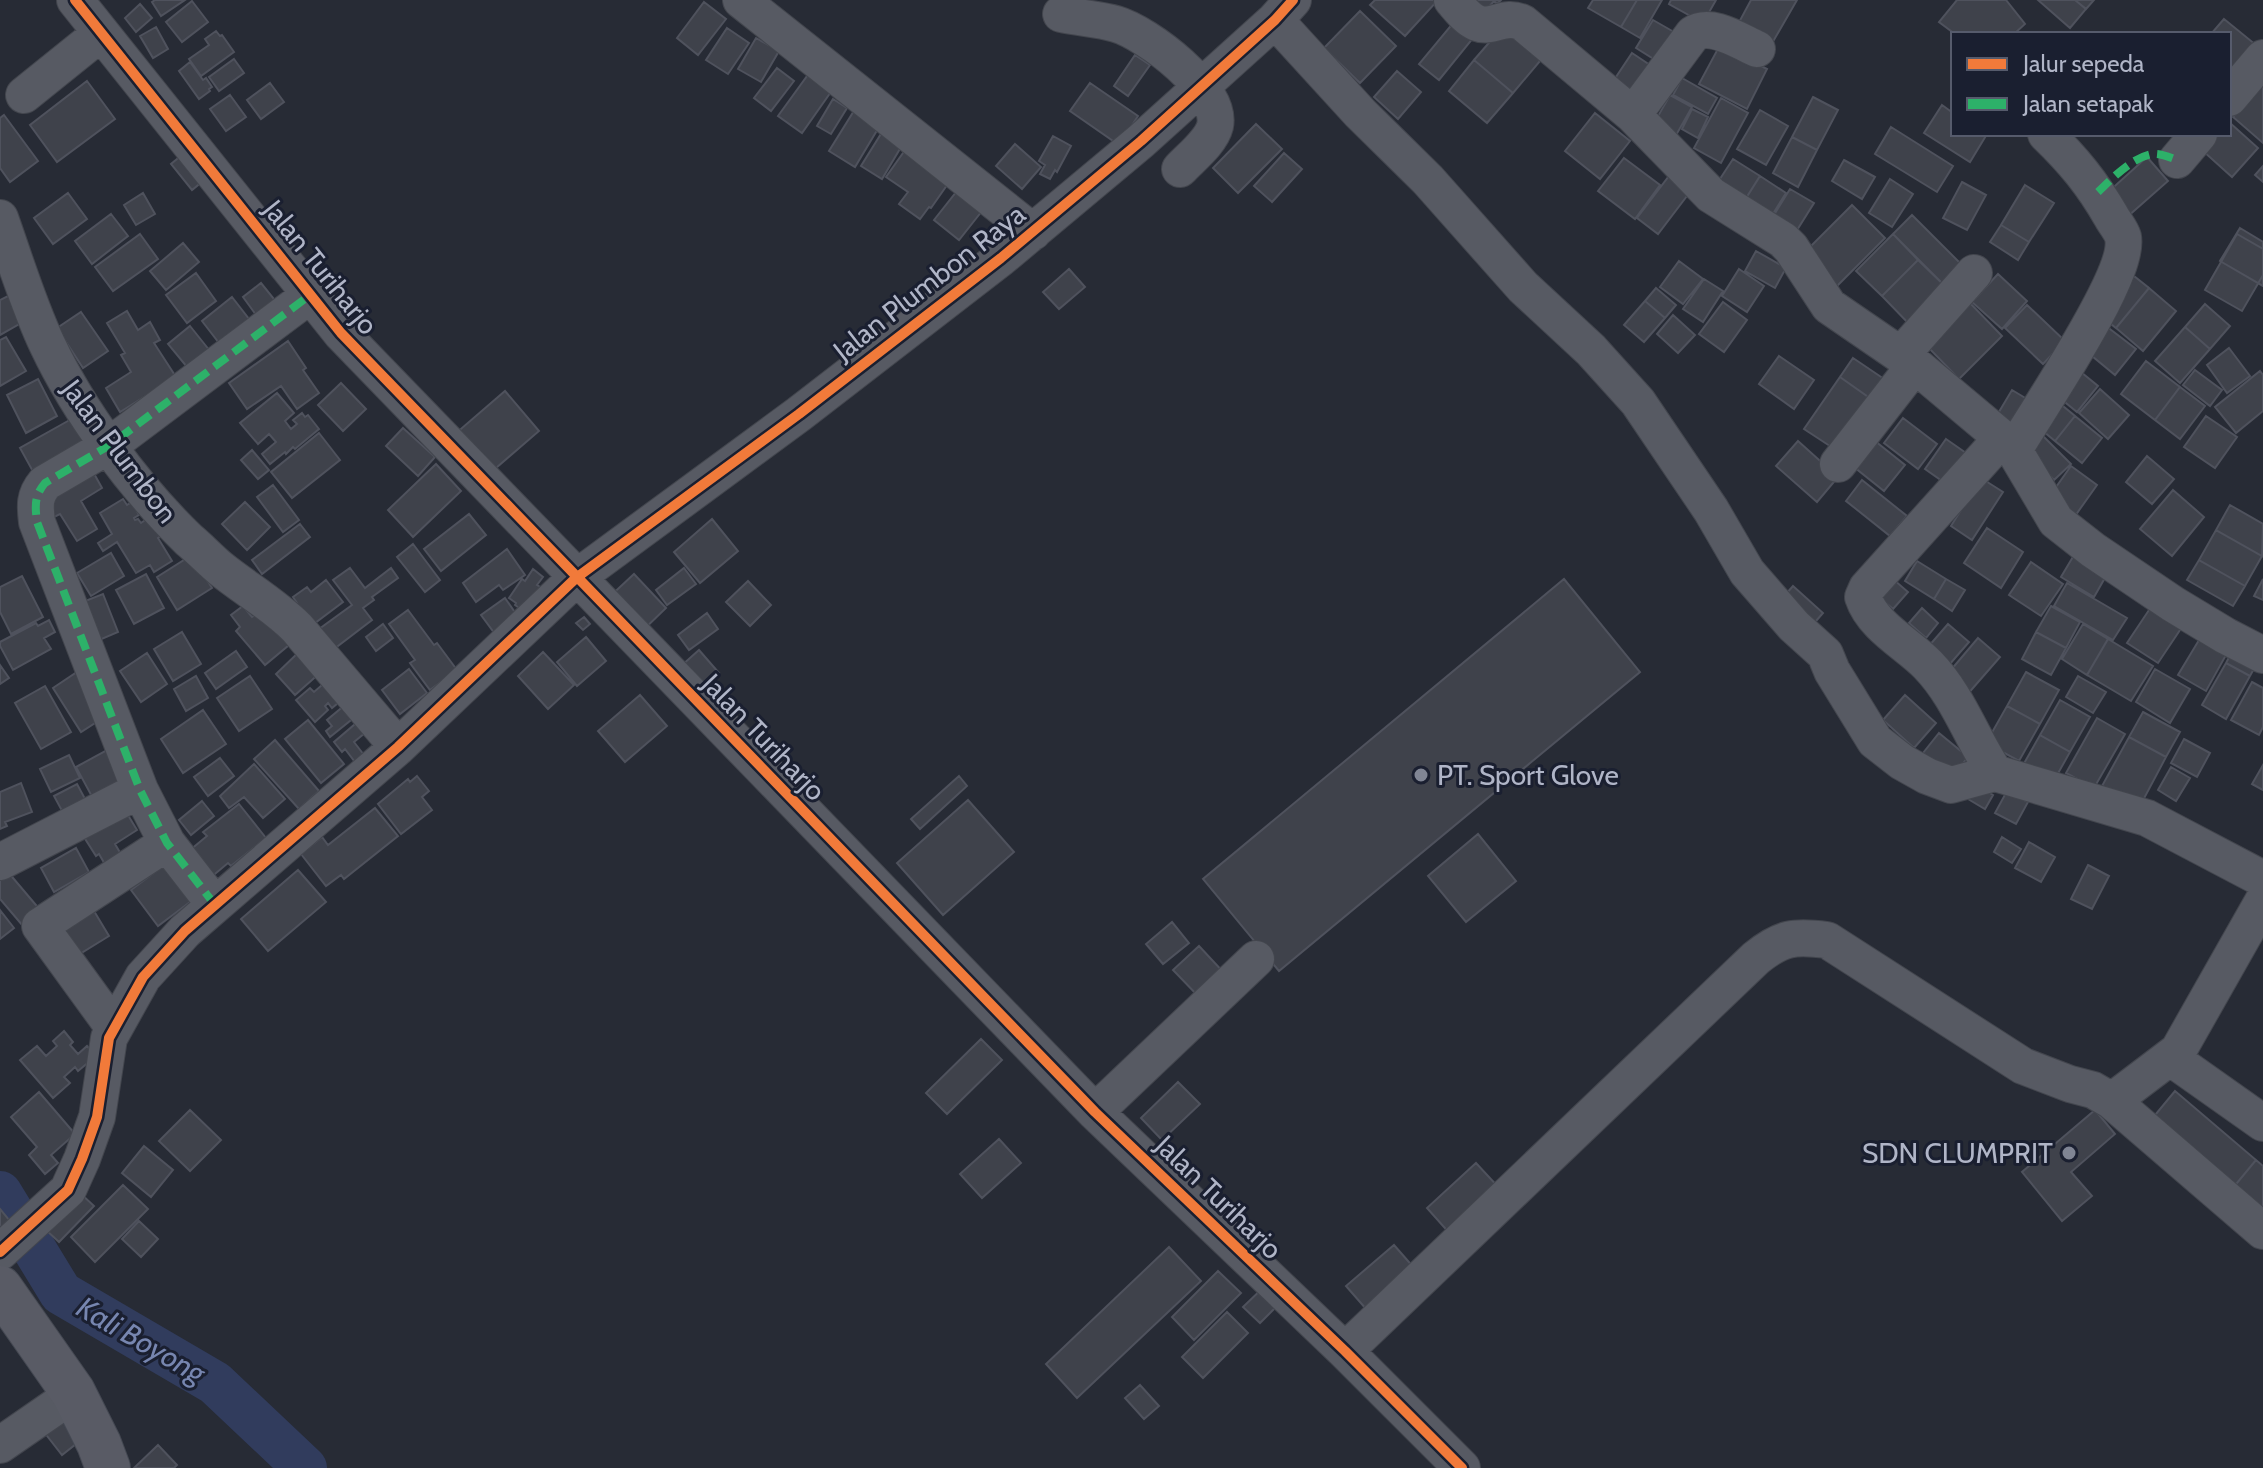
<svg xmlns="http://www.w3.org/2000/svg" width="2263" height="1468" viewBox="0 0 2263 1468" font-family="Cabin,sans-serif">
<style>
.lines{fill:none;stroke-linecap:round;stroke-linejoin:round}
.river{stroke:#313c5d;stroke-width:44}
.building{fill:#3f424b;stroke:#4f525d;stroke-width:2}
.minor-casing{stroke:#43464e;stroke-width:38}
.major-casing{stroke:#444852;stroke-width:46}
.minor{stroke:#575a63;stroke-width:36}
.major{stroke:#595b65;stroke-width:44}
.quiet{stroke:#2db169;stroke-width:8;stroke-dasharray:16 8;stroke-linecap:butt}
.cycleway-casing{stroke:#1a1f30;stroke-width:15}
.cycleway{stroke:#f17a3a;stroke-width:10}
.poi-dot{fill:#808594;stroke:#1a1f30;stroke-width:3}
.labels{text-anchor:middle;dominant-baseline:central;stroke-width:6;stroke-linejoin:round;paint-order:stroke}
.street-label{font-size:28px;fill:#b0b5c7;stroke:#1a1f30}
.poi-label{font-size:28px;fill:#b0b5c7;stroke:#1a1f30;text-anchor:start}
.water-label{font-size:30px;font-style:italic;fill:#7786b0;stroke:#1a1f30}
</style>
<rect width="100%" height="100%" fill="#272b35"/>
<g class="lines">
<path class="river" d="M0,1193L61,1293L215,1383L305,1468"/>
</g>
<path class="building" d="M155,0H185L161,16L152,2Z
M1375,0H1438L1405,36L1370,5Z
M1464,0H1501L1497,4L1494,1L1481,16Z
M1593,0H1637L1621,27L1588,8Z
M1637,0H1662L1640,38L1621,27Z
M1671,0H1716L1703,23L1669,4Z
M1751,0H1797L1771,45L1737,26Z
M1957,0H2006L2025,24L2014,34H1955L1939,22Z
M2038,0H2075L2086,9L2070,28Z
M2075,0H2094L2086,9Z
M192,1L208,22L182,42L166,22Z
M704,2L726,19L698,55L677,38Z
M140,4L152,18L136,32L125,18Z
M1360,11L1396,46L1360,83L1324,48Z
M1459,16L1478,32L1439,80L1419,64Z
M2224,19L2256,45L2229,76V34H2211Z
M1653,20L1674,32L1657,61L1636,48Z
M1507,22L1545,55L1513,93L1474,60Z
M156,27L168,49L153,58L140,36Z
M727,28L749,43L728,74L706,60Z
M216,31L220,36L222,35L234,52L201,76L189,59L209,45L205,39Z
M756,38L779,51L761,82L738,69Z
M1720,45L1767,69L1747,109L1699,84Z
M1632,53L1659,71L1639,101L1612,83Z
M1135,55L1150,65L1128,96L1114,86Z
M234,59L244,73L219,91L209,77Z
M1474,60L1513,93L1487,123L1449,91Z
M190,62L203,80L206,78L212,87L209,89L210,91L199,99L179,71Z
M777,68L794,81L771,111L754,98Z
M1397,71L1421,92L1398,119L1374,97Z
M810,72L833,89L802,133L778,116Z
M1682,78L1717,98L1708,114L1673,95Z
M87,81L115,119L57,162L30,125Z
M2263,81V143L2233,117Z
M270,83L284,102L261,119L247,100Z
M1090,83L1138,116L1119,145L1070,111Z
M230,95L246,117L226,131L210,109Z
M1670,95L1692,107L1675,137L1653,125Z
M1813,97L1838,110L1817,150L1792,137Z
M1721,98L1748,113L1721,163L1694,148Z
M833,99L847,108L831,134L817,126Z
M1942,105L1953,113V134H1987L1970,162L1924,133Z
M857,106L882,122L855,167L829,151Z
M1692,109L1708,117L1698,138L1682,129Z
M1760,110L1788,126L1766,165L1737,149Z
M1595,113L1630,141L1600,179L1565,151Z
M4,115L38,161L10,182L0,168V118Z
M2229,122L2258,148L2232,177L2203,151L2218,134H2229Z
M1256,124L1282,149L1238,193L1213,168Z
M1891,127L1953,166L1937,192L1875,154Z
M884,129L904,142L882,179L861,166Z
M1053,136L1071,146L1057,172L1055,170L1050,179L1040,174L1045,165L1039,161Z
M1792,137L1817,150L1798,187L1773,173Z
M1015,144L1041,167L1022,189L996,166Z
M908,146L952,178L931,208L929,207L920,219L899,204L908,192L886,177Z
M1284,153L1302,169L1272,202L1254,186Z
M182,155L203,181L192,190L171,164Z
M2147,157L2168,181L2127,217L2106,194Z
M1624,158L1660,185L1635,219L1598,191Z
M1733,159L1760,176L1743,203L1716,185Z
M1844,160L1875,177L1862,199L1832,181Z
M2263,166V182L2255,175Z
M1669,176L1690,192L1658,234L1637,218Z
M1760,176L1786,193L1769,220L1743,203Z
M1890,179L1913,194L1892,227L1869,213Z
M1962,182L1986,195L1967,230L1943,218Z
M2025,185L2054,203L2029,242L2001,225Z
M1790,189L1814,203L1792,238L1769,223Z
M957,191L982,211L959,240L934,220Z
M68,193L87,219L53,244L34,218Z
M143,193L155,214L136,225L124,205Z
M1852,205L1885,238L1834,289L1801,256Z
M111,214L128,236L92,264L75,241Z
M1912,215L1969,272L1950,291L1893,234Z
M2001,225L2029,242L2018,260L1990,242Z
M2240,228L2263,242V286L2220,261Z
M140,234L158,259L113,291L95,267Z
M1893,234L1918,260L1882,296L1856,271Z
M2237,234L2263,249V275L2242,311L2205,290Z
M183,243L199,262L166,290L150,271Z
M1756,251L1786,268L1775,288L1745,271Z
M1918,260L1950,291L1913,328L1882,296Z
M1679,261L1703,279L1683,304L1660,287Z
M1069,269L1085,287L1059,309L1043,292Z
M1739,269L1764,286L1747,312L1722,296Z
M196,273L216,301L187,323L166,295Z
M1998,274L2027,301L2002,329L1972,302Z
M2134,276L2149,288L2116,328L2101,316Z
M1704,279L1723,291L1703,322L1683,309Z
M261,283L278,304L259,319L243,297Z
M1656,288L1676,305L1665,318L1645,301Z
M2149,288L2176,311L2143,351L2116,328Z
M8,296L23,322L0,335V300Z
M232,297L256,328L226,352L202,321Z
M1645,301L1665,318L1644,342L1624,325Z
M1968,301L2002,336L1959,379L1925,344Z
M1723,302L1747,320L1724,352L1699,334Z
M2205,304L2230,326L2210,349L2185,327Z
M2027,305L2065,341L2043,364L2005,328Z
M127,311L138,330L150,322L160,340L154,343L176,377L120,412L106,388L131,372L121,355L125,353L107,323Z
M81,312L108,351L83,368L57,328Z
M1673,315L1695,335L1678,353L1657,334Z
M190,326L214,356L192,373L168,344Z
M2106,326L2136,349L2115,375L2086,351Z
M2185,327L2210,349L2180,383L2155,361Z
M6,337L26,371L0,386V340Z
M288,341L306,368L303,370L319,393L297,409L281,386L247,409L229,383Z
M2229,348L2250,376L2227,393L2207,365Z
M1779,356L1814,380L1794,409L1759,384Z
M1853,358L1887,381L1874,401L1840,377Z
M2146,361L2180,387L2155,420L2121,394Z
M2076,368L2098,386L2077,412L2055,394Z
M2195,370L2222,390L2210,406L2183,385Z
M2260,371L2263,375V411L2236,433L2215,407Z
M1840,377L1874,401L1839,452L1804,429Z
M38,379L57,416L26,433L7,395Z
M341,383L366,409L343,431L318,405Z
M2180,387L2205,406L2180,439L2155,420Z
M2100,389L2129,415L2108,439L2079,413Z
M2012,390L2032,402L2014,434L1993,422Z
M505,391L539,431L489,474L455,434Z
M277,393L294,413L285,421L291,429L297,424L293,420L302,413L305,417L308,415L319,429L295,449L293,447L286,454L285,452L270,464L262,454L276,442L269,434L258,444L240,423Z
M2052,397L2075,416L2055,441L2032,422Z
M2075,416L2102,438L2082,463L2055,441Z
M2206,416L2237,437L2215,468L2184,447Z
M75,417L91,446L36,477L20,448Z
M1903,418L1937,444L1918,469L1884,443Z
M403,428L435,457L418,476L386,446Z
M319,433L340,460L292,498L271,472Z
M2041,434L2071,464L2054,480L2025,450Z
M1870,437L1905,465L1884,491L1849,463Z
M1946,439L1966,453L1945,483L1925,469Z
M1798,441L1838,477L1817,502L1776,466Z
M252,450L269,470L258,479L241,460Z
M2147,456L2174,479L2152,504L2126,482Z
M436,464L461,491L413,537L388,510Z
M2071,466L2097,485L2075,516L2049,497Z
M92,470L102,488L81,501L97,529L77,541L60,514L52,518L41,501Z
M1981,478L2003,492L1972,540L1951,526Z
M1862,480L1907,516L1890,536L1846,501Z
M273,485L299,520L283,532L257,497Z
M2173,490L2204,517L2172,556L2140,529Z
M123,499L127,505L132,502L139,515L134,518L135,520L138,519L141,523L154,514L165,533L158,538L172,561L154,572L150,565L136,573L117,542L103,551L98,543L112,534L100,513Z
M245,502L270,527L247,550L222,524Z
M2230,505L2263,524L2262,556L2216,530Z
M469,514L486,535L441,571L424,549Z
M712,519L738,551L700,583L674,552Z
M300,524L310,537L262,574L252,560Z
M1987,528L2023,552L2001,588L1964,563Z
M2216,530L2262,556L2245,586L2199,560Z
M413,544L440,580L425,592L397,557Z
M507,549L525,575L503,590L499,585L476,602L463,583Z
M2077,550L2110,569L2094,597L2061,577Z
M111,553L124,576L91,596L77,573Z
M192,555L212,588L177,610L157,577Z
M2199,560L2245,586L2233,606L2187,580Z
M1917,561L1946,579L1934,599L1905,581Z
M2031,562L2063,584L2041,616L2009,595Z
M350,568L365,588L391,568L398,578L372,597L374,600L363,608L372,620L330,652L315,632L352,605L333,580Z
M684,568L696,584L667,605L656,590Z
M533,569L543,577L537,585L542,588L525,612L515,605L516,603L509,598L522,579L525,581Z
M1886,573L1908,592L1893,609L1871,590Z
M146,574L164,608L134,624L116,590Z
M634,574L666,608L638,635L605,601Z
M22,576L43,617L11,634L0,612V587Z
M1564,579L1640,672L1279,971L1203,879Z
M1946,579L1965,590L1952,611L1934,599Z
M2263,579V600L2254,596Z
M326,580L343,602L311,626L295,605L297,603L293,597L307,587L311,592Z
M748,581L771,605L750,626L726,602Z
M2067,583L2127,618L2113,640L2054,606Z
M1793,586L1823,613L1809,629L1779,602Z
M103,594L118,632L90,644L75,605Z
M505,598L521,621L498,638L481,615Z
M243,606L252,617L261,611L289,645L265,665L236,631L240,627L231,615Z
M2051,606L2080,622L2066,648L2036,632Z
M2151,607L2182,627L2158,663L2127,643Z
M1922,608L1938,623L1926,638L1909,623Z
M408,610L434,645L437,643L457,670L430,690L410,663L415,660L389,624Z
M707,613L718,629L689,650L678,635Z
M584,617L590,624L583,630L576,623Z
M49,620L55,632L44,638L51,649L13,670L0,646V642L36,623L38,626Z
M383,624L393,638L376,651L366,637Z
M1948,624L1969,642L1949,665L1928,647Z
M2083,624L2108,639L2087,675L2062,659Z
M182,632L201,664L173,681L154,649Z
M2036,632L2066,648L2051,675L2022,659Z
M586,637L606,661L577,686L557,662Z
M1978,638L2000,657L1966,696L1945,677Z
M2108,639L2153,666L2131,701L2087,675Z
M2199,640L2226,655L2206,691L2178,675Z
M2237,642L2261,656L2250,676L2226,663Z
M301,650L321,672L295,695L276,674Z
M699,650L719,673L701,688L681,666Z
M236,651L247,667L216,689L205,673Z
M543,652L574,685L548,709L518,676Z
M147,653L167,684L141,702L120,671Z
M2226,663L2250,676L2226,719L2202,705Z
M0,665L9,678L0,684Z
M409,669L427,693L400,714L382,690Z
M2155,669L2190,689L2170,723L2136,702Z
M77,672L106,716L81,732L53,688Z
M2026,672L2059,690L2040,724L2007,706Z
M196,676L208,698L186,711L174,689Z
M250,676L272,709L239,731L217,698Z
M2078,676L2106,692L2093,713L2066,697Z
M329,679L344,698L332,708L328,703L325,706L328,710L315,722L296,700L310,688L314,692Z
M2252,682L2263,688V727L2259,735L2231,720Z
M45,686L71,732L41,749L15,703Z
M640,695L667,726L625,762L598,731Z
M1905,695L1936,723L1914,748L1883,720Z
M351,700L361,712L330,737L326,731L332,726L327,720Z
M2060,700L2090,717L2070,752L2040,735Z
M2007,706L2040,724L2019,761L1986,743Z
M203,710L226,744L183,773L161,739Z
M2143,712L2180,732L2166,757L2129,737Z
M2097,718L2125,734L2094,788L2066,773Z
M361,719L370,729L354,742L364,755L355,762L345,749L342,752L334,742Z
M308,720L344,764L321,783L285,739Z
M1939,733L1968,757L1952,777L1923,753Z
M2040,735L2070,752L2052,784L2022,767Z
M2129,737L2166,757L2140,806L2102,786Z
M2184,739L2210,753L2197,777L2171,763Z
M275,740L319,791L299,809L254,759Z
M107,750L127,787L96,804L76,767Z
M69,755L80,778L51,792L40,769Z
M220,758L234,776L208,796L194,777Z
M254,764L285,799L263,818L244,797L229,808L220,796Z
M2263,765V790L2252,784Z
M2171,767L2190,778L2176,801L2158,790Z
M417,776L429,791L422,797L432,810L401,834L378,804L408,779L410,782Z
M959,776L967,786L920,829L911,819Z
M21,783L32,812L5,822L7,826L0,829V792Z
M77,784L91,810L68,822L54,796Z
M1976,785L1993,795L1985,809L1968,799Z
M2007,791L2028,802L2016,824L1995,813Z
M968,800L1014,852L943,915L897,863Z
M202,801L214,816L191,835L179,820Z
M239,804L266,838L231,866L228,863L210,878L189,851L207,836L203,832Z
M123,807L137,830L115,844L122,856L106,866L99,854L96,856L82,834Z
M375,808L398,836L344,879L341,875L326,886L301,854L322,837L328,845Z
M1478,834L1516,881L1466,922L1428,876Z
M2002,837L2021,849L2012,863L1994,852Z
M2029,842L2055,857L2041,882L2015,868Z
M76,848L89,872L54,892L41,868Z
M175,857L202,893L158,926L131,890Z
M2,865L41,911L23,926L0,899V867Z
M2088,865L2109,876L2092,909L2071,899Z
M298,870L326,902L268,951L241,919Z
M91,906L109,936L78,955L60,924Z
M0,910L14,928L0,939Z
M1172,922L1189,943L1163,964L1146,944Z
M1199,946L1226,975L1201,999L1173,970Z
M64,1031L73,1042L70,1045L78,1054L87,1046L96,1056L78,1071L75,1067L64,1077L70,1083L53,1098L20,1060L37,1046L46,1056L57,1046L53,1041Z
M981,1039L1002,1060L947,1114L926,1093Z
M1178,1082L1200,1104L1162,1140L1141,1118Z
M2175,1091L2256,1160L2232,1189L2151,1120Z
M39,1092L75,1134L51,1155L58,1163L45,1174L29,1155L37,1147L11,1117Z
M190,1110L221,1140L190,1171L159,1141Z
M2095,1110L2115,1134L2071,1172L2092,1196L2062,1221L2022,1172Z
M999,1139L1021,1163L982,1198L960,1174Z
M144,1146L173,1170L151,1197L122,1173Z
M2256,1160L2263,1166V1215L2232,1189Z
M1476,1163L1501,1190L1452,1236L1427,1208Z
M123,1185L148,1209L95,1262L71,1237Z
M80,1193L94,1206L59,1242L45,1229Z
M0,1209L10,1221L0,1229Z
M139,1221L158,1239L141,1257L122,1239Z
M1394,1245L1415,1269L1367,1310L1346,1286Z
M1169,1247L1201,1281L1077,1398L1046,1364Z
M1218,1271L1241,1293L1194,1340L1172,1317Z
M1267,1284L1283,1300L1260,1323L1243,1307Z
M1227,1312L1248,1333L1203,1378L1182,1357Z
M1140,1385L1159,1406L1144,1419L1125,1398Z
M63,1417L81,1440L62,1455L44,1432Z
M158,1445L177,1465L174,1468H134Z"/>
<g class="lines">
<defs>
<path id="minor" d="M75,0L341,333L1095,1112L1345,1351L1462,1468
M741,0L1033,232
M1452,0C1459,8 1467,19 1477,23C1492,29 1505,14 1523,23L1633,115L1711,195L1783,240L1791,248L1829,306L1915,365L2002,438L2014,450L2056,521L2093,550L2173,604L2226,636L2263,655
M1061,14C1079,18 1099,19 1116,24C1147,33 1223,90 1215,126C1211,142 1190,158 1180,169
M1275,20L1360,113L1428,180L1523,287L1591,350L1638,402L1711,510L1747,572L1794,626L1825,654L1832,671L1875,741L1902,762L1927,776L1951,785L1995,773
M24,95L101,33
M2229,98L2263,58
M1633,115L1693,34C1711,22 1739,41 1757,49
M2177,160L2199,134
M0,218C15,260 28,304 47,344C79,412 135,488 189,540C200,549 210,560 221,569C246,589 274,605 297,628L398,747
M1901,355L1974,273
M2002,438L1867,588L1863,597C1873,627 1908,644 1928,665C1958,696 1971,737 1995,773L2147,818L2263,879
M2014,450C2036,412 2131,275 2123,237C2121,230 2114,222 2111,216C2092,183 2073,160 2046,134
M1838,464L1915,365
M0,862L140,790
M215,905L167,843L140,790L37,522C35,506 34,496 45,483L110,445L310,295
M114,1028L40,926L167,843
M2171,1058L2263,1123
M2112,1101L2178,1051L2263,901
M1095,1112L1256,959
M0,1252L68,1190L82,1159L97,1117L109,1038L143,977L185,931L398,747L576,578L799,414L1001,258L1141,141L1275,20L1293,0
M1345,1351L1756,958C1782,937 1794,936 1827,940L2023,1066L2070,1084L2093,1090L2112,1101L2263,1231
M0,1445L58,1405L73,1392"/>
<path id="major" d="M0,1288L73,1392L99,1444L108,1468"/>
</defs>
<use href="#minor" class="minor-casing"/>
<use href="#major" class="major-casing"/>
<use href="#minor" class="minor"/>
<use href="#major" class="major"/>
<path class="quiet" d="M2098,192C2112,179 2131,158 2152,154C2160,153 2169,157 2177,160
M215,905L167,843L140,790L37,522C35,506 34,496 45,483L110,445L310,295"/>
<defs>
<path id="cycleway" d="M75,0L341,333L1095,1112L1345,1351L1462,1468
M0,1252L68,1190L82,1159L97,1117L109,1038L143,977L185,931L398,747L576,578L799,414L1001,258L1141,141L1275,20L1293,0"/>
</defs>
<use href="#cycleway" class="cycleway-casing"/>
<use href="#cycleway" class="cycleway"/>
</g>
<g class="poi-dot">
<circle cx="1421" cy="775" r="8"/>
<circle cx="2069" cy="1153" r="8"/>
</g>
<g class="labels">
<g class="street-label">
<text transform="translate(321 267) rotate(51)">Jalan Turiharjo</text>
<text transform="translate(929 282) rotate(-38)">Jalan Plumbon Raya</text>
<text transform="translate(120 451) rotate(53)">Jalan Plumbon</text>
<text transform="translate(764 737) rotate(46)">Jalan Turiharjo</text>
<text transform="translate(1219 1197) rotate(44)">Jalan Turiharjo</text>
</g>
<g class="poi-label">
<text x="1437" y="775">PT. Sport Glove</text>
<text x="2053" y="1153" text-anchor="end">SDN CLUMPRIT</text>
</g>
<g class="water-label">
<text transform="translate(141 1340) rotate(30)">Kali Boyong</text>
</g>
</g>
<rect x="1951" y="32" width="280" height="104" fill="#1a1f30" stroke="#565b6c" stroke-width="2"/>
<rect x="1967" y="58" width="40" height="12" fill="#f17a3a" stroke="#565b6c" stroke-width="2"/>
<text x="2023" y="72" font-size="24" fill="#b0b5c7">Jalur sepeda</text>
<rect x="1967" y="98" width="40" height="12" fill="#2db169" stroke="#565b6c" stroke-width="2"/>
<text x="2023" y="112" font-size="24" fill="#b0b5c7">Jalan setapak</text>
</svg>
